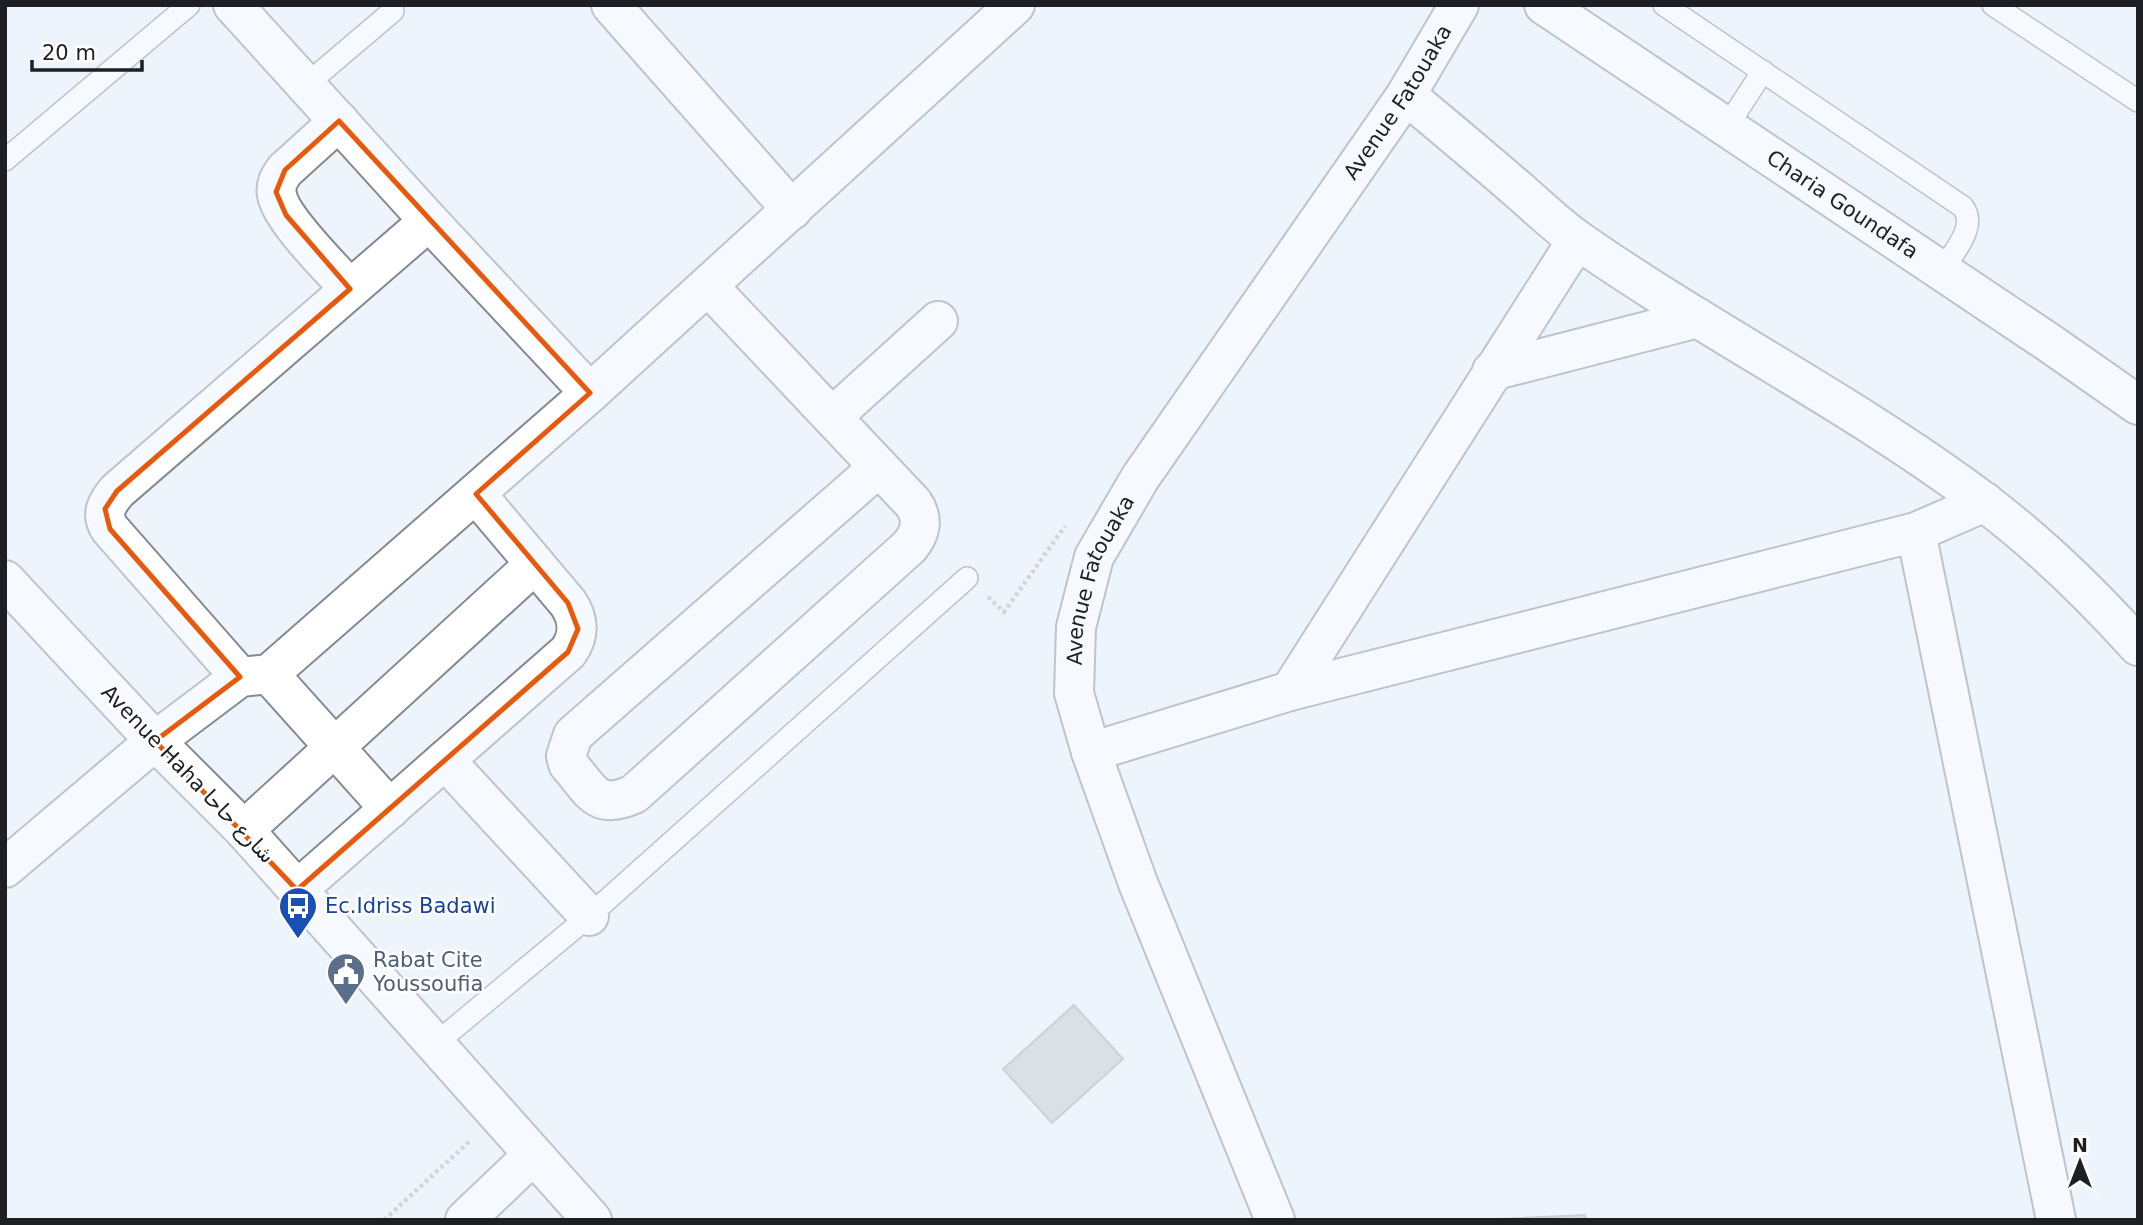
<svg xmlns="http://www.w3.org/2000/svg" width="2143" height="1225" viewBox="0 0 2143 1225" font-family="'DejaVu Sans',Vazirmatn,sans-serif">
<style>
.building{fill:#c1c7cd;stroke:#a1a7ad;stroke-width:2}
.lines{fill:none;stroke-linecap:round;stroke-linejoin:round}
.service-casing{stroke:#858a90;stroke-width:24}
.minor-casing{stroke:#858a90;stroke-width:42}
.path{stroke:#acb1b6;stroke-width:4.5;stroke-dasharray:3.5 3.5;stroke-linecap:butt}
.service{stroke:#fff;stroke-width:21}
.minor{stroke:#fff;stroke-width:38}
.marked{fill:none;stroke:#e8590c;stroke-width:5;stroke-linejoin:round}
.labels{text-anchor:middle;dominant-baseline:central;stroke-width:5;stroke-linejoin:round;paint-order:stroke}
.street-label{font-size:21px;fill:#1d1f22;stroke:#fff}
.transit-label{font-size:21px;fill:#164399;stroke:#fff;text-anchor:start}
.service-label{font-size:21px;fill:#4e5e75;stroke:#fff;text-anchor:start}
</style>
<rect width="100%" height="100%" fill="#eef4fb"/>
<path class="building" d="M1074,1005L1123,1059L1052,1123L1003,1069Z
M1585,1215L1586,1220H1478Z"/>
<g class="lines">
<defs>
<path id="service" d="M1664,5L1963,207C1978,227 1952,254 1941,272
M1993,5L2138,101
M307,84L393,11
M1726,128L1763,71
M5,160L189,5
M434,1045L589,916L967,578"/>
<g id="minor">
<path d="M233,5L429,221L590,393"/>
<path d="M611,5L792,210"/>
<path id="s1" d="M1544,5L2048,342L2138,405"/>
<path d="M1406,95C1442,125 1479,156 1515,187C1536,205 1557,226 1579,241C1711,333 1855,405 1984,502C2040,544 2091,594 2138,646"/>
<path d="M339,121L285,170C279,178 275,185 277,195C281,219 332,269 350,289"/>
<path d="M708,286L913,503C924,519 921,533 909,547L634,794C596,811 592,791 568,764L566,756L573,735L879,467"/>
<path d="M1492,371L1698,318"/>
<path d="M832,417L938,321"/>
<path d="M1916,532L2056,1220"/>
<path d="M5,580L155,741L244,830L592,1220"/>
<path d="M269,674L390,809"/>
<path d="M240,677L110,529C100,514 107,503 117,491L429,221"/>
<path d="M1290,691L1577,240"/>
<path d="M1091,752L1290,691L1916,532L1985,502"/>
<path d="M445,760L589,916"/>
<path d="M244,830L535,564"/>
<path d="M5,868L155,741L240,677L269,674L590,393L1015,5"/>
<path d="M297,890L568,652C580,636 579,619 568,603L476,494"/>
<path d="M465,1220L533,1155"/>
<path id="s2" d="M1275,1220L1138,883L1091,752L1074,693L1076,627L1094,557L1140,478L1406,95L1459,5"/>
</g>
</defs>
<use href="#service" class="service-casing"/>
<use href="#minor" class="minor-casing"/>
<path class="path" d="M988,597L1004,612L1065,526
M384,1220L471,1140"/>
<use href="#service" class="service"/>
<use href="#minor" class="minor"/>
</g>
<path d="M0 0H2143V1225H0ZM339,121L590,393L476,494L568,603L578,629L568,652L297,890L155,741L240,677L110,529L105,509L117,491L350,289L286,215L276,192L285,170Z" fill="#eef4fb" fill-opacity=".55" fill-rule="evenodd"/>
<path class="marked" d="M339,121L590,393L476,494L568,603L578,629L568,652L297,890L155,741L240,677L110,529L105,509L117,491L350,289L286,215L276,192L285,170Z"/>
<defs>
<symbol id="bus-pin" viewBox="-11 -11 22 30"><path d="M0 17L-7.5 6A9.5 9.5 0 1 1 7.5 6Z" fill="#1a4fb4" stroke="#fff"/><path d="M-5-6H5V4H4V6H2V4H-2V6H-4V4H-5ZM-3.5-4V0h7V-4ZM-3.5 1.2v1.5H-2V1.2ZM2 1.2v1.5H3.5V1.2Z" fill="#fff"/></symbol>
<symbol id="civic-pin" viewBox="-11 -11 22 30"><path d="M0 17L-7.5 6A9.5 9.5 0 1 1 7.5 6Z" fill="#5c6f8a" stroke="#fff"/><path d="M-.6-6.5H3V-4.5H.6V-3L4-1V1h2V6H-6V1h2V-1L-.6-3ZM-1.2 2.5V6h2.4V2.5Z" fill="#fff"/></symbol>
</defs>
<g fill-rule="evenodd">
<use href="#bus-pin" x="276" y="884" width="44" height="60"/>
<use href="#civic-pin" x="324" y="950" width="44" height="60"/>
</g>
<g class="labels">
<g class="street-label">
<text stroke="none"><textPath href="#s2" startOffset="1250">Avenue Fatouaka</textPath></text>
<text stroke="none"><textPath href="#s1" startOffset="359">Charia Goundafa</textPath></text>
<text stroke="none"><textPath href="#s2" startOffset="682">Avenue Fatouaka</textPath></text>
<text transform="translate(188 774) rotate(46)">Avenue Haha شارع حاحا</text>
</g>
<g class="transit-label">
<text x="325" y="906">Ec.Idriss Badawi</text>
</g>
<g class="service-label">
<text x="373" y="960">Rabat Cite<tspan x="373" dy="24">Youssoufia</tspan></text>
</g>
</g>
<rect width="2143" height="1225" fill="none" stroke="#1d1f22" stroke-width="14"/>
<g transform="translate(2080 1162)" stroke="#ffffff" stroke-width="5" paint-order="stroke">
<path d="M0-5L12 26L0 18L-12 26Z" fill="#1d1f22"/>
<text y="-10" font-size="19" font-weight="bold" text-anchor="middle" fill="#1d1f22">N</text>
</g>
<path d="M32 60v10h110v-10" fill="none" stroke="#1d1f22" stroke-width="3.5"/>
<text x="42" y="60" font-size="21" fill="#1d1f22" stroke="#ffffff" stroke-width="5" paint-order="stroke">20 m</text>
</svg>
